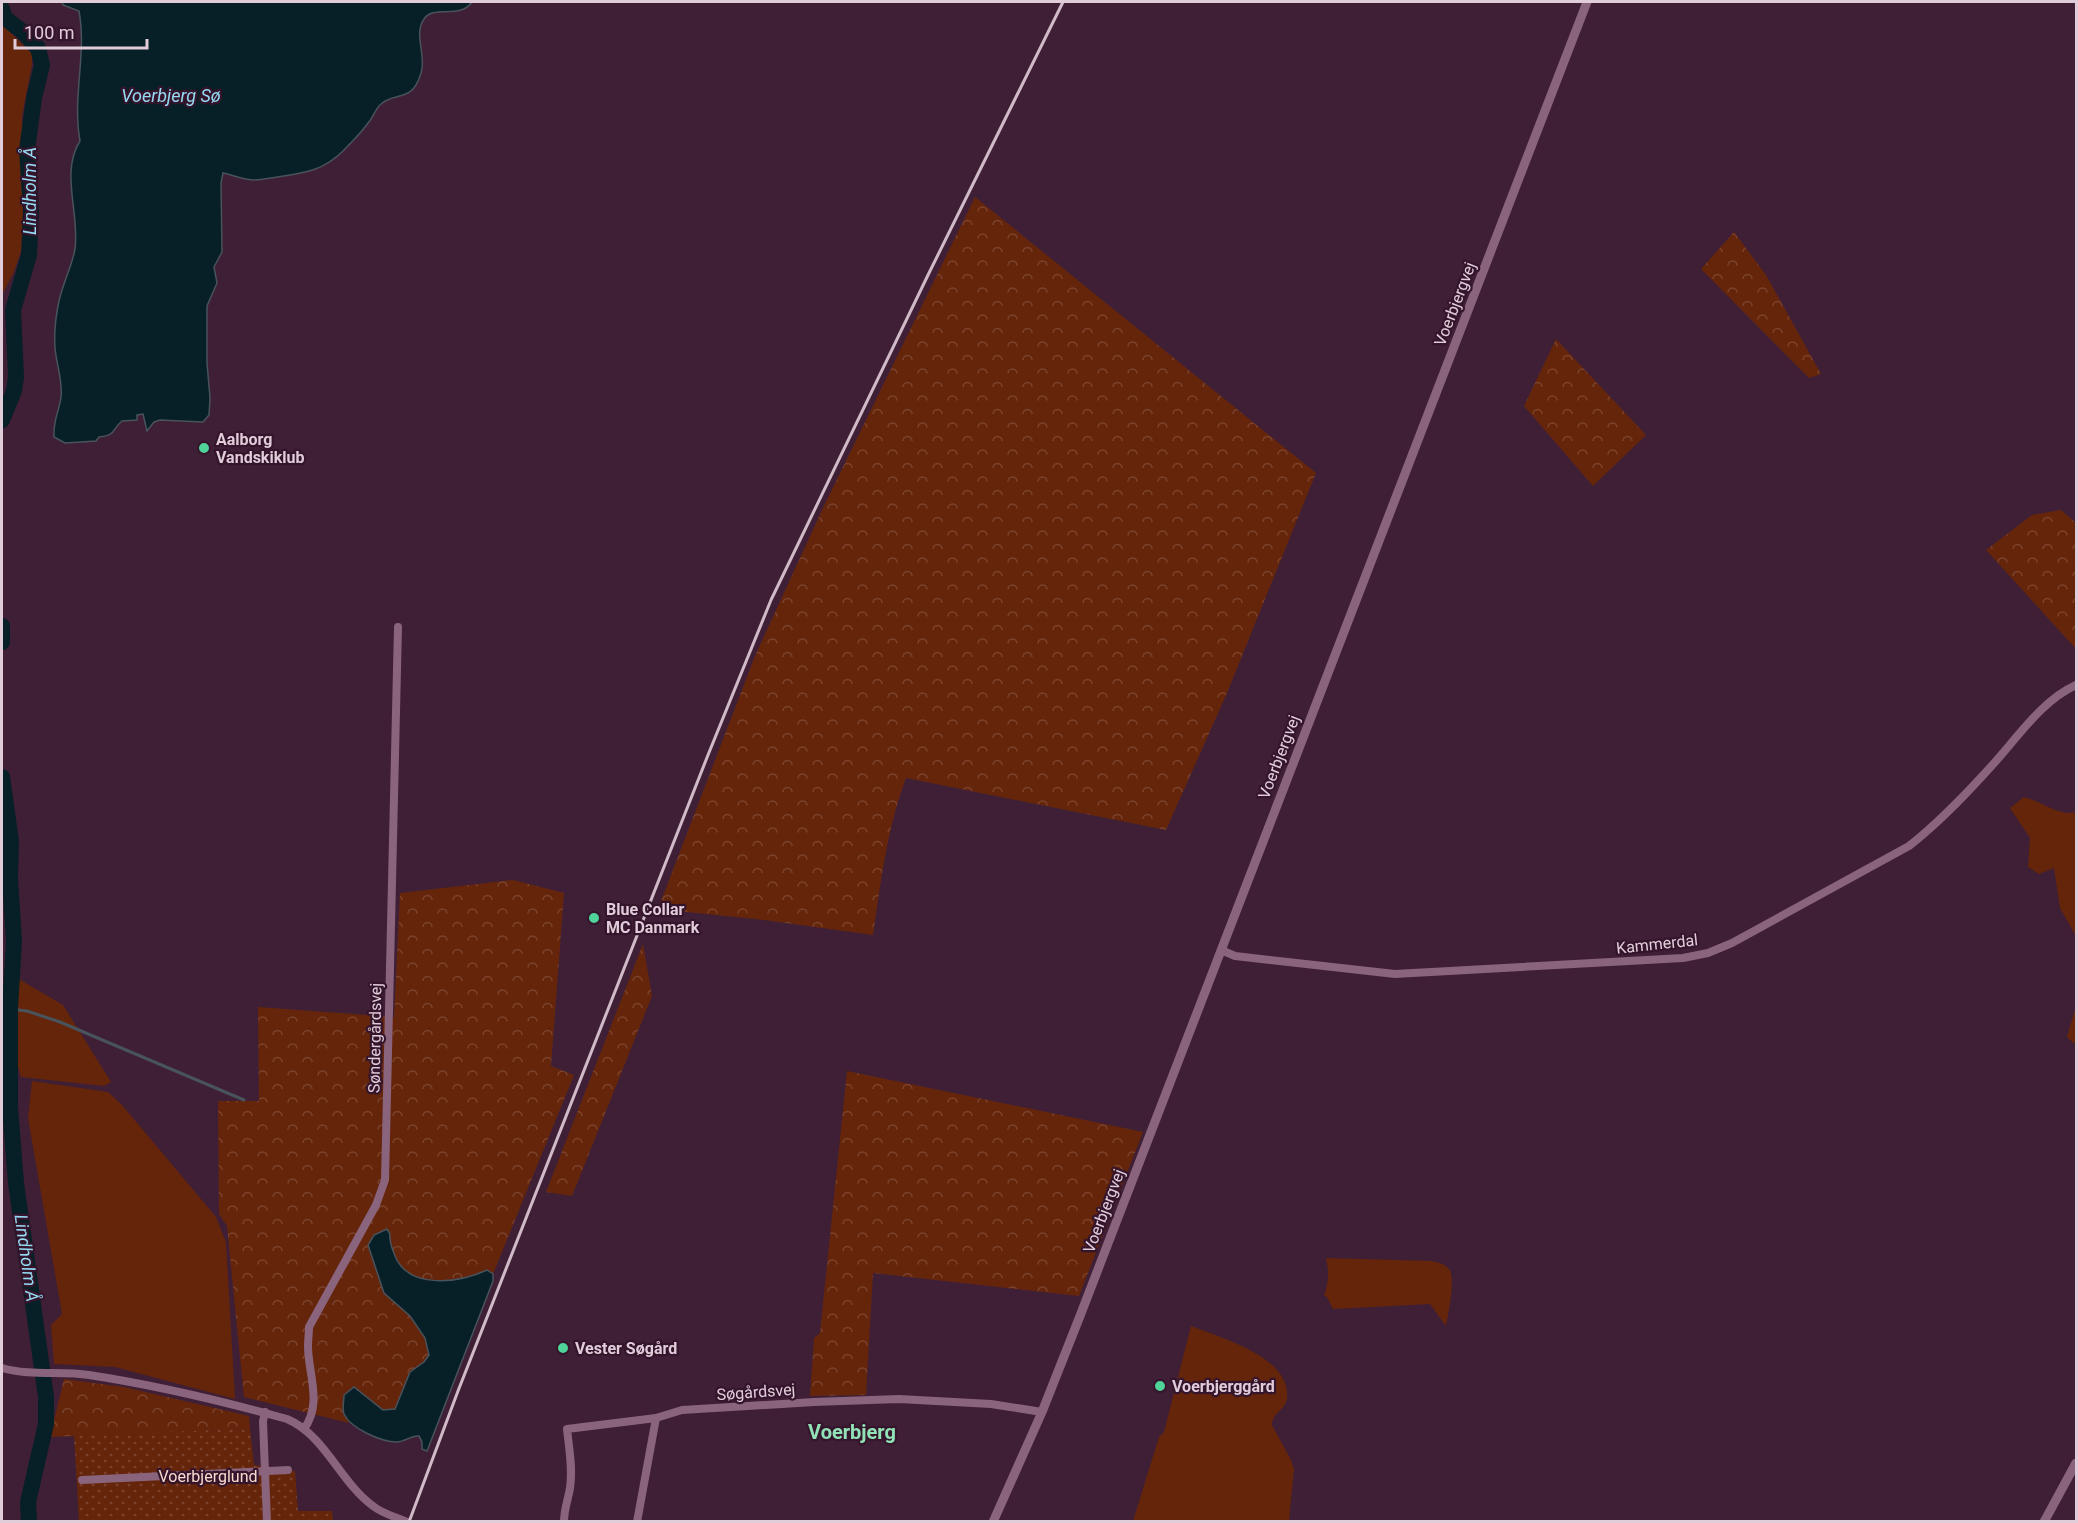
<svg xmlns="http://www.w3.org/2000/svg" width="2078" height="1523" viewBox="0 0 2078 1523" font-family="Roboto,sans-serif">
<style>
.green{fill:#65250b}
.forest{fill:url(#forest-crowns)}
.garden{fill:url(#garden-dots)}
.water{fill:#071f26;stroke:#48535c;stroke-width:1.5}
.lines{fill:none;stroke-linecap:round;stroke-linejoin:round}
.stream{stroke:#48535c;stroke-width:3}
.river{stroke:#071f26;stroke-width:16}
.minor{stroke:#8a637c;stroke-width:8}
.tertiary{stroke:#8a637c;stroke-width:9}
.rail{stroke:#d0bac8;stroke-width:3}
.poi-dot{fill:#50d398;stroke:#34152b;stroke-width:2}
.labels{text-anchor:middle;dominant-baseline:central;stroke-width:4.5;stroke-linejoin:round;paint-order:stroke}
.street-label{font-size:16px;fill:#e1ccd9;stroke:#34152b}
.poi-label{font-size:16px;font-weight:bold;fill:#e1ccd9;stroke:#34152b;text-anchor:start}
.park-label{font-size:16px;fill:#f8d9cd;stroke:#34152b}
.water-label{font-size:18px;font-style:italic;fill:#94dbf3;stroke:#34152b}
.quarter-label{font-size:20px;font-weight:bold;fill:#91e2b7;stroke:#34152b}
</style>
<defs>
<pattern id="forest-crowns" width="20" height="18" patternUnits="userSpaceOnUse" patternTransform="scale(1.5)"><rect width="20" height="18" fill="#65250b"/><path d="M2 6a3 3 0 1 1 6 0M12 15a3 3 0 1 1 6 0" fill="none" stroke="#7b432e"/></pattern>
<pattern id="garden-dots" width="8" height="8" patternUnits="userSpaceOnUse" patternTransform="scale(1.5)"><rect width="8" height="8" fill="#65250b"/><path d="M2 2h.1M6 6h.1" fill="none" stroke="#7b432e" stroke-width="1.8" stroke-linecap="round"/></pattern>
</defs>
<rect width="100%" height="100%" fill="#3f1f35"/>
<path class="green" d="M2,24L32,54V64L22,116L25,240L13,274L2,295Z
M2024,797C2041,801 2059,817 2076,812V936L2060,908L2054,868L2039,874L2028,867L2030,838L2010,808Z
M17,978L63,1005L111,1082L104,1086L21,1077L15,1057Z
M2076,1006V1045L2067,1037Z
M32,1081L108,1092L122,1105L216,1217L226,1242L235,1399L115,1367L54,1364L51,1325L62,1314L28,1118Z
M1326,1258L1432,1261C1437,1262 1445,1264 1449,1269C1456,1278 1448,1315 1446,1326L1430,1304L1333,1309L1327,1297L1324,1295C1329,1282 1329,1272 1326,1258Z
M1191,1326C1221,1338 1291,1357 1287,1398C1286,1410 1272,1412 1272,1425L1291,1460L1294,1469L1289,1521H1133L1159,1437L1164,1432Z"/>
<path class="forest" d="M975,197L1316,473L1227,693L1166,830L906,778C887,828 881,882 873,935L764,920L658,909L755,656L822,510Z
M1734,232L1766,275L1821,374L1809,378L1701,269Z
M1556,339L1646,435L1593,486L1524,406Z
M2061,510L2076,523V649L1986,550L2032,515Z
M513,880L564,893L551,1066L574,1075L493,1274L487,1270C459,1283 409,1290 395,1256C392,1248 389,1242 390,1234L368,1245L384,1293L410,1316L425,1338L430,1355L424,1362L409,1373L395,1409L383,1410L354,1387L343,1412L349,1423L244,1397L227,1226L219,1214L218,1101H259L258,1007L394,1017L400,893Z
M643,944L652,996L572,1196L546,1192Z
M847,1071L1143,1132L1079,1296L873,1273L866,1395L810,1396L814,1338L820,1333Z
M64,1379L124,1387L249,1416L250,1429L50,1437Z"/>
<path class="garden" d="M250,1429L254,1465L295,1471L298,1511H332L333,1521H79L74,1435Z"/>
<path class="water" d="M62,2H472C460,20 433,4 424,19C413,35 427,56 421,73C412,104 395,91 381,104C375,109 373,118 368,123C361,133 352,142 343,151C323,171 304,173 277,177C270,178 262,180 254,180C244,180 233,175 223,173L221,183L222,252L214,267L217,283L207,306V363L210,398L209,415L203,422L160,420L154,422L147,431L143,414L137,415V420L122,421C111,430 117,435 99,437L96,441L65,443L54,437C53,420 59,412 61,397C63,380 56,364 55,347C54,333 56,315 59,301C63,283 72,266 75,249C80,214 60,172 80,141C72,97 87,54 79,11L63,5Z
M387,1229L390,1234C389,1242 392,1248 395,1256C409,1290 459,1283 487,1270L493,1274V1281L427,1451L422,1449V1442L419,1436C411,1435 405,1442 397,1442C381,1442 350,1428 344,1414C342,1408 344,1401 344,1395L354,1387L383,1410L395,1409L410,1372L424,1362L429,1355L425,1338L410,1316L384,1293L368,1245L374,1235Z"/>
<g class="lines">
<path class="stream" d="M2,841H11
M10,1009L27,1011L60,1022L244,1100"/>
<path class="river" d="M2,9L5,18L23,32L38,48L42,65L34,98L27,150L31,211L29,255L13,310L16,377L14,391L2,420
M2,626V642
M2,777L11,841L10,879L14,941L10,1009V1107L16,1183L46,1397V1424L28,1502L29,1522"/>
<path class="minor" d="M1221,950L1235,956L1395,974L1683,958L1708,953L1732,943L1909,846C1941,821 1969,791 1996,761C2020,734 2043,700 2076,685
M2,1368C30,1376 60,1371 89,1375C155,1385 222,1401 287,1419C325,1435 340,1482 373,1506C383,1514 396,1517 407,1522
M265,1412L263,1421L267,1522
M304,1429C323,1403 308,1374 308,1346C308,1340 309,1333 309,1327L376,1205L385,1180L398,627
M82,1480L288,1470
M564,1522C564,1509 568,1500 570,1488C573,1468 569,1448 567,1429L656,1418L682,1410L814,1402L899,1399L991,1404L1042,1412
M637,1522L656,1418"/>
<path class="tertiary" d="M993,1522L1042,1412L1080,1316L1587,2
M2044,1522L2076,1463"/>
<path class="rail" d="M409,1522L458,1391L708,755L771,600L929,273L1063,2"/>
</g>
<g class="poi-dot">
<circle cx="204" cy="448" r="6"/>
<circle cx="594" cy="918" r="6"/>
<circle cx="563" cy="1348" r="6"/>
<circle cx="1160" cy="1386" r="6"/>
</g>
<g class="labels">
<g class="street-label">
<text transform="translate(1455 304) rotate(-69)">Voerbjergvej</text>
<text transform="translate(1279 757) rotate(-69)">Voerbjergvej</text>
<text transform="translate(1657 944) rotate(-6)">Kammerdal</text>
<text transform="translate(375 1038) rotate(-89)">Søndergårdsvej</text>
<text transform="translate(1104 1211) rotate(-69)">Voerbjergvej</text>
<text transform="translate(756 1392) rotate(-4)">Søgårdsvej</text>
</g>
<g class="poi-label">
<text x="216" y="439">Aalborg<tspan x="216" dy="18">Vandskiklub</tspan></text>
<text x="606" y="909">Blue Collar<tspan x="606" dy="18">MC Danmark</tspan></text>
<text x="575" y="1348">Vester Søgård</text>
<text x="1172" y="1386">Voerbjerggård</text>
</g>
<g class="park-label">
<text x="208" y="1476">Voerbjerglund</text>
</g>
<g class="water-label">
<text x="171" y="95">Voerbjerg Sø</text>
<text transform="translate(29 191) rotate(-90)">Lindholm Å</text>
<text transform="translate(27 1258) rotate(82)">Lindholm Å</text>
</g>
<g class="quarter-label">
<text x="852" y="1432">Voerbjerg</text>
</g>
</g>
<rect width="2078" height="1523" fill="none" stroke="#e1ccd9" stroke-width="6"/>
<path d="M15 39v9h132v-9" fill="none" stroke="#e1ccd9" stroke-width="3"/>
<text x="24" y="39" font-size="18" fill="#e1ccd9" stroke="#34152b" stroke-width="4.5" paint-order="stroke">100 m</text>
</svg>
